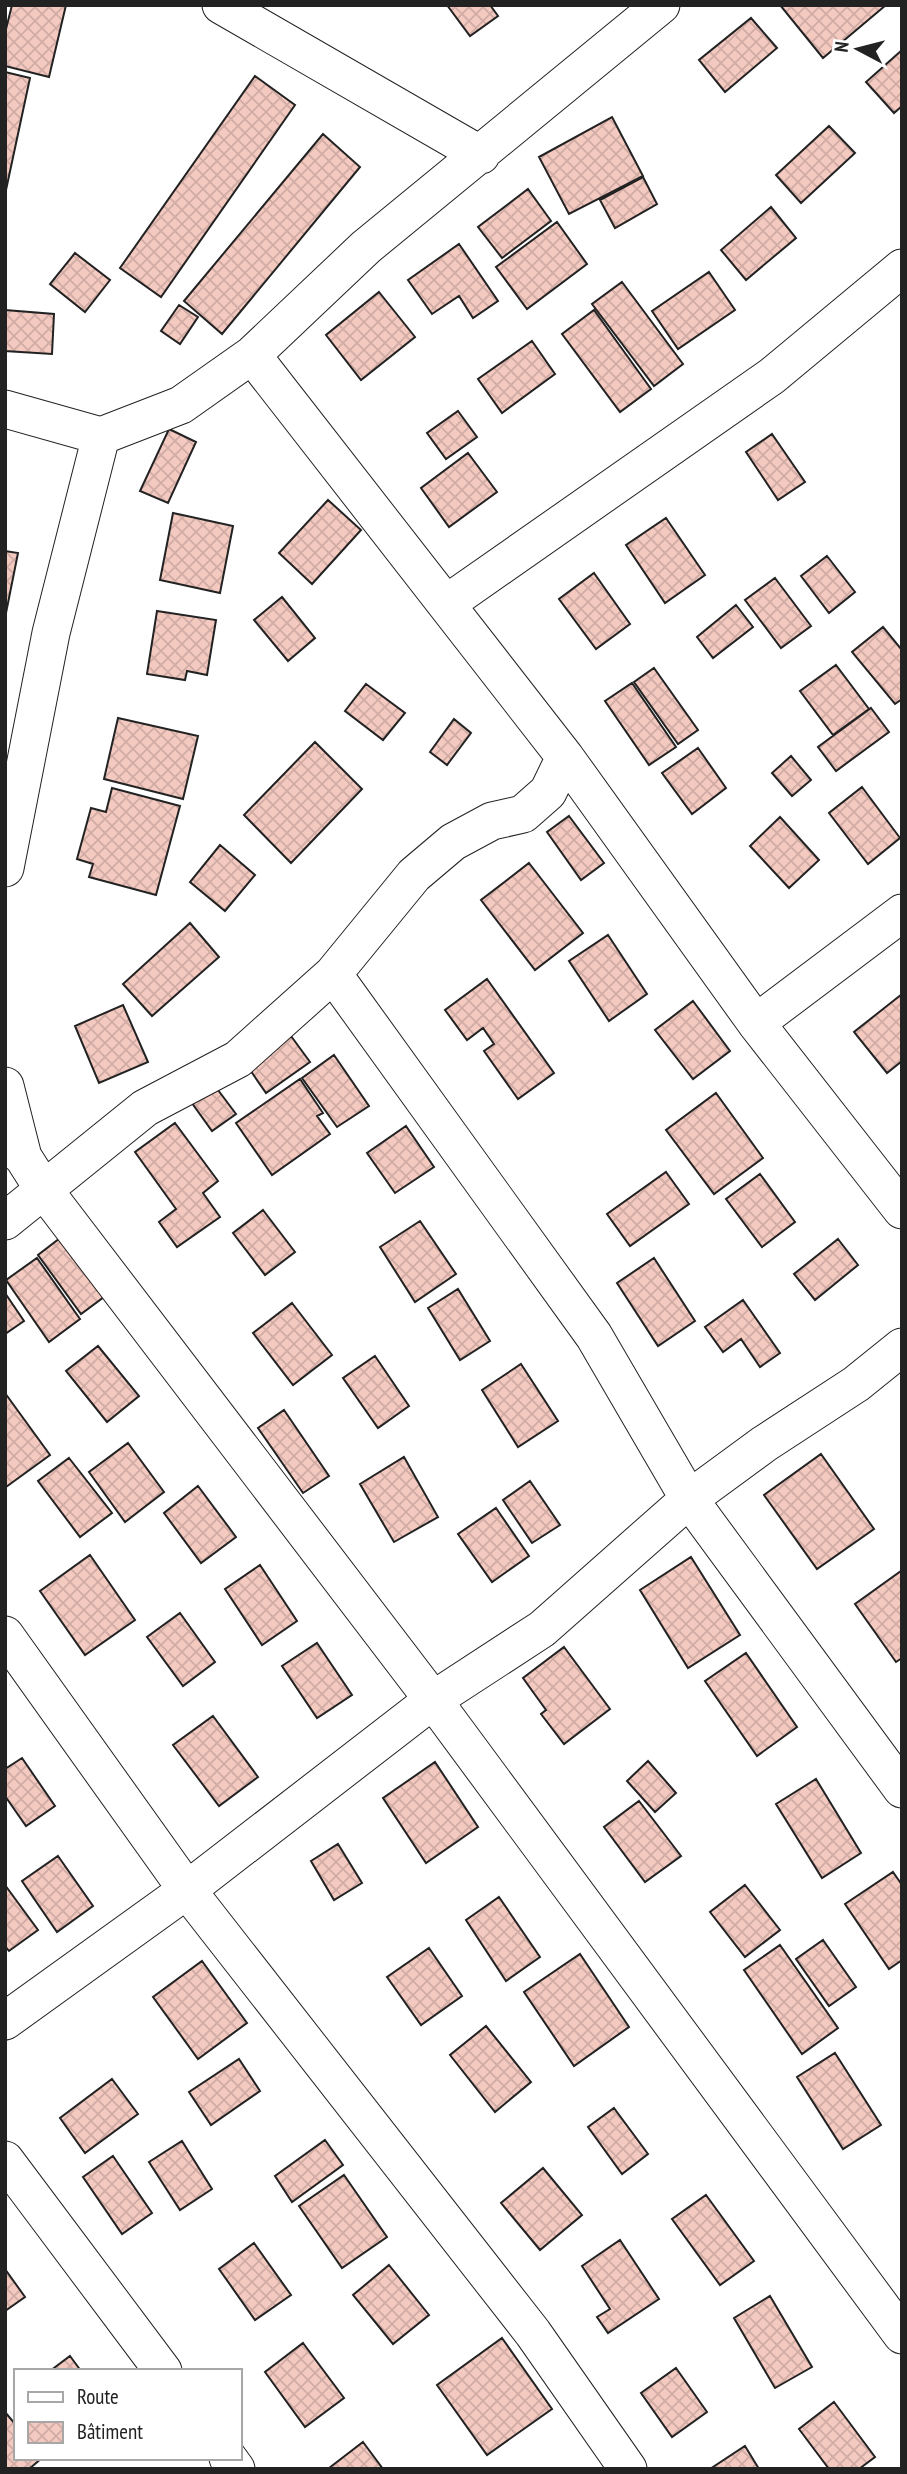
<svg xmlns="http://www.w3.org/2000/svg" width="907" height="2474" viewBox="0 0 907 2474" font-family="'PT Sans Narrow',sans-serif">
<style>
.building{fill:url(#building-cross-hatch);stroke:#222;stroke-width:2}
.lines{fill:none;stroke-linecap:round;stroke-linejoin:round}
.minor-casing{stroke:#222;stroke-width:39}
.minor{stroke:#fff;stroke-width:37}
</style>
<defs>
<pattern id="building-cross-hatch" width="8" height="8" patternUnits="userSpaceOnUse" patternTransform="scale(1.75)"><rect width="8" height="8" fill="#f3c9c0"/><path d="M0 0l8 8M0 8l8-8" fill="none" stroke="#d0aca5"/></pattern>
</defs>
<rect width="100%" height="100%" fill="#fff"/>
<path class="building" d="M12,5H66L49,77L5,66V33Z
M447,5H490L498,16L470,36Z
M780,5H886L823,58Z
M751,18L777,48L725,92L699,60Z
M902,50V106L894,113L866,82Z
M5,72L30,78L6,190H5Z
M255,76L295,105L161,297L120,268Z
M612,117L643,176L569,214L539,157Z
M829,126L855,153L801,203L776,175Z
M323,134L360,167L222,334L184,301Z
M643,177L657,204L615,228L600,200Z
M528,189L551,221L502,258L478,227Z
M771,207L796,238L746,280L721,250Z
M557,222L587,264L527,309L496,267Z
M459,244L498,301L473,318L459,296L432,314L408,280Z
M75,253L110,280L85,312L50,284Z
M709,272L735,310L678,349L652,311Z
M622,282L683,364L654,386L592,304Z
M379,292L415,337L361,380L326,335Z
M179,305L198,317L180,344L161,331Z
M5,310L54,314L52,354L5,351Z
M594,310L651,389L620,412L562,334Z
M532,341L555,374L502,413L478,379Z
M458,411L477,437L446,459L427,433Z
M169,429L196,442L168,503L140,491Z
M772,434L805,482L778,500L746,452Z
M468,453L497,492L449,527L421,488Z
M328,500L361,530L312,584L279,553Z
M173,513L233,526L220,593L160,580Z
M666,518L705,575L665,603L626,545Z
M5,551L18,553L6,613H5Z
M827,556L855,592L829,613L801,576Z
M594,573L630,624L596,649L559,599Z
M775,578L811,626L781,648L745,600Z
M282,597L315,638L288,661L254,620Z
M736,605L753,627L713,658L697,637Z
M157,611L216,620L207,675L187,671L185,680L147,674Z
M883,627L902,650V699L895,704L852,652Z
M836,665L869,709L833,735L800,691Z
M654,668L698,730L678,744L634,682Z
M632,683L676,747L649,765L605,701Z
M366,684L405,713L383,740L345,711Z
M871,708L889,732L836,771L818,747Z
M118,718L198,736L183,799L104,779Z
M454,719L471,733L447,765L430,752Z
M315,742L362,789L291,863L244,815Z
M698,748L726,788L692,814L662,773Z
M791,756L811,780L792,796L772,773Z
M862,787L900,838L868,864L829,813Z
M112,788L180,806L156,895L89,877L93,864L77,859L91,808L106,812Z
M569,816L604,863L581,880L547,832Z
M780,817L819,860L789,888L750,846Z
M220,845L255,875L225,911L190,882Z
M529,863L583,933L535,970L481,900Z
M190,923L219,957L152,1016L123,984Z
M608,935L647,994L609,1021L569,961Z
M487,979L554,1073L518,1099L484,1051L494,1044L483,1028L467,1040L445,1010Z
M902,994V1061L887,1073L854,1032Z
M693,1001L730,1051L693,1079L655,1030Z
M123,1005L148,1062L99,1083L75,1026Z
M291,1036L310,1062L266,1093L248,1067Z
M334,1055L369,1106L337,1127L302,1078Z
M300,1079L323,1113L317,1116L330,1134L272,1175L236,1123Z
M212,1082L236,1114L212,1131L189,1099Z
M716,1093L763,1158L714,1194L666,1130Z
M175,1123L218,1181L203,1193L220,1217L177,1247L159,1222L176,1209L135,1152Z
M406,1126L434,1167L395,1193L367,1153Z
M666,1172L689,1204L630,1246L607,1214Z
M760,1174L795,1222L762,1247L726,1199Z
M263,1210L295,1252L265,1275L233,1233Z
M420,1221L456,1274L415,1302L380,1247Z
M68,1232L112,1291L81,1314L38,1255Z
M838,1239L858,1265L815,1300L794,1274Z
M37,1258L80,1319L49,1342L6,1280Z
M654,1258L695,1321L658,1346L617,1283Z
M458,1289L490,1341L460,1360L428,1308Z
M5,1293L24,1321L5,1334Z
M743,1300L780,1353L760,1367L741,1339L723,1352L705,1327Z
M292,1303L332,1355L293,1385L253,1333Z
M98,1346L139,1396L107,1422L66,1371Z
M375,1356L409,1406L378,1428L343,1378Z
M521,1364L558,1421L518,1447L482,1390Z
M5,1393L50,1455L6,1487L5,1486Z
M284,1410L329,1476L303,1493L258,1428Z
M128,1443L164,1492L125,1522L89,1472Z
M821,1454L874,1529L817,1569L764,1495Z
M404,1457L438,1517L394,1542L360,1484Z
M69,1458L112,1513L80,1537L38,1481Z
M530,1481L560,1525L532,1543L503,1500Z
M198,1486L236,1537L201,1563L164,1513Z
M496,1508L529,1556L492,1582L458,1534Z
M90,1555L135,1620L85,1655L40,1591Z
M691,1557L740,1635L688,1668L640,1590Z
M260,1565L297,1621L262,1645L225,1589Z
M901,1571L902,1658L896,1662L855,1604Z
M180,1613L215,1662L183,1686L147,1637Z
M317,1643L352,1695L317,1718L282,1666Z
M564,1647L610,1709L564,1744L541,1714L546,1710L523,1678Z
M746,1653L797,1727L757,1756L705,1681Z
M213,1716L258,1777L219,1806L173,1745Z
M22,1758L55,1806L26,1826L5,1796V1769Z
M648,1761L676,1793L655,1812L627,1781Z
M435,1762L478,1827L426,1863L383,1798Z
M816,1779L861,1853L822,1878L776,1804Z
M639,1801L681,1856L645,1882L604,1827Z
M338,1844L362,1883L334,1900L311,1861Z
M58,1856L93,1906L57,1932L22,1881Z
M893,1872L902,1885V1960L889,1969L845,1904Z
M5,1885L38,1930L9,1951L5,1946Z
M745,1885L780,1930L745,1957L710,1912Z
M499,1897L540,1957L506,1981L466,1920Z
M823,1940L856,1987L829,2006L796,1959Z
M780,1945L838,2028L802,2054L744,1970Z
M429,1948L462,1996L421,2025L387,1977Z
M580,1954L629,2027L574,2066L524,1992Z
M202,1961L247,2023L198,2059L153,1997Z
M486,2026L531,2082L495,2112L450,2055Z
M835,2053L881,2125L843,2149L797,2077Z
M239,2059L260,2091L211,2125L189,2092Z
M112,2079L138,2114L85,2153L60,2118Z
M614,2108L648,2154L622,2174L588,2127Z
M325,2140L343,2165L292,2202L275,2176Z
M182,2141L212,2189L180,2210L149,2162Z
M113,2156L152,2213L122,2234L83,2177Z
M543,2168L582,2215L540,2250L501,2203Z
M344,2175L387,2237L342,2268L299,2206Z
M706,2195L754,2261L720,2285L672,2219Z
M620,2240L659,2299L608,2333L597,2317L610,2309L582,2266Z
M254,2243L291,2295L255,2320L219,2269Z
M389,2265L429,2315L393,2344L353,2295Z
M5,2269L25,2297L5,2311Z
M770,2296L812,2367L775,2388L734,2318Z
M502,2338L552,2409L487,2455L437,2385Z
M303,2343L344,2398L305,2427L265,2372Z
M70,2356L81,2371H50Z
M676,2368L707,2412L672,2437L641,2393Z
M834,2402L875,2457L859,2469H829L799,2429Z
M5,2412L16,2425V2458H42L29,2469H5Z
M363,2442L383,2469H330L329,2468Z
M745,2446L759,2469H710Z"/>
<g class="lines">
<defs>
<path id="minor" d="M221,5L481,155
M252,355L565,757L756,1023L902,1210
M5,409L101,436L181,405L252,355L366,247L661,5
M446,604L772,376L902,268
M5,868L51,633L101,436
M333,974L594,1336L689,1499L902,1789
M756,1023L902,913
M5,1086L23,1157
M5,1142L23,1157L44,1190L433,1700L902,2335
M5,1221L145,1108L238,1059L333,974L414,875L453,842L492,821L523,814L548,792L565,757
M5,1635L187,1890L533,2333L628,2469
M5,2021L187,1890L433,1700L542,1629L689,1499L764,1444L856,1384L902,1347
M5,2160L163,2371
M228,2458L236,2469"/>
</defs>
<use href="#minor" class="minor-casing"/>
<use href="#minor" class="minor"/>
</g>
<rect width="907" height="2474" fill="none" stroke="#222222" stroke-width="14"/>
<rect x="14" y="2369" width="228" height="91" fill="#ffffff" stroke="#a7a7a7" stroke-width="2"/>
<rect x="28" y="2392" width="35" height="10" fill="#ffffff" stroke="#a7a7a7" stroke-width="2"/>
<text x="77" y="2404" font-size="21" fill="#222222">Route</text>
<rect x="28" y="2422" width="35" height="21" fill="url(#building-cross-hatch)" stroke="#a7a7a7" stroke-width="2"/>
<text x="77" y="2439" font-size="21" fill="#222222">Bâtiment</text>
<g transform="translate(858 49) rotate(277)" stroke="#ffffff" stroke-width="5" paint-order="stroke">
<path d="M0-5L12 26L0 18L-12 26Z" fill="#222222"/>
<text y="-10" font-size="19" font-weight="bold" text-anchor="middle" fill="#222222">N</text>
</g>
</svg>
